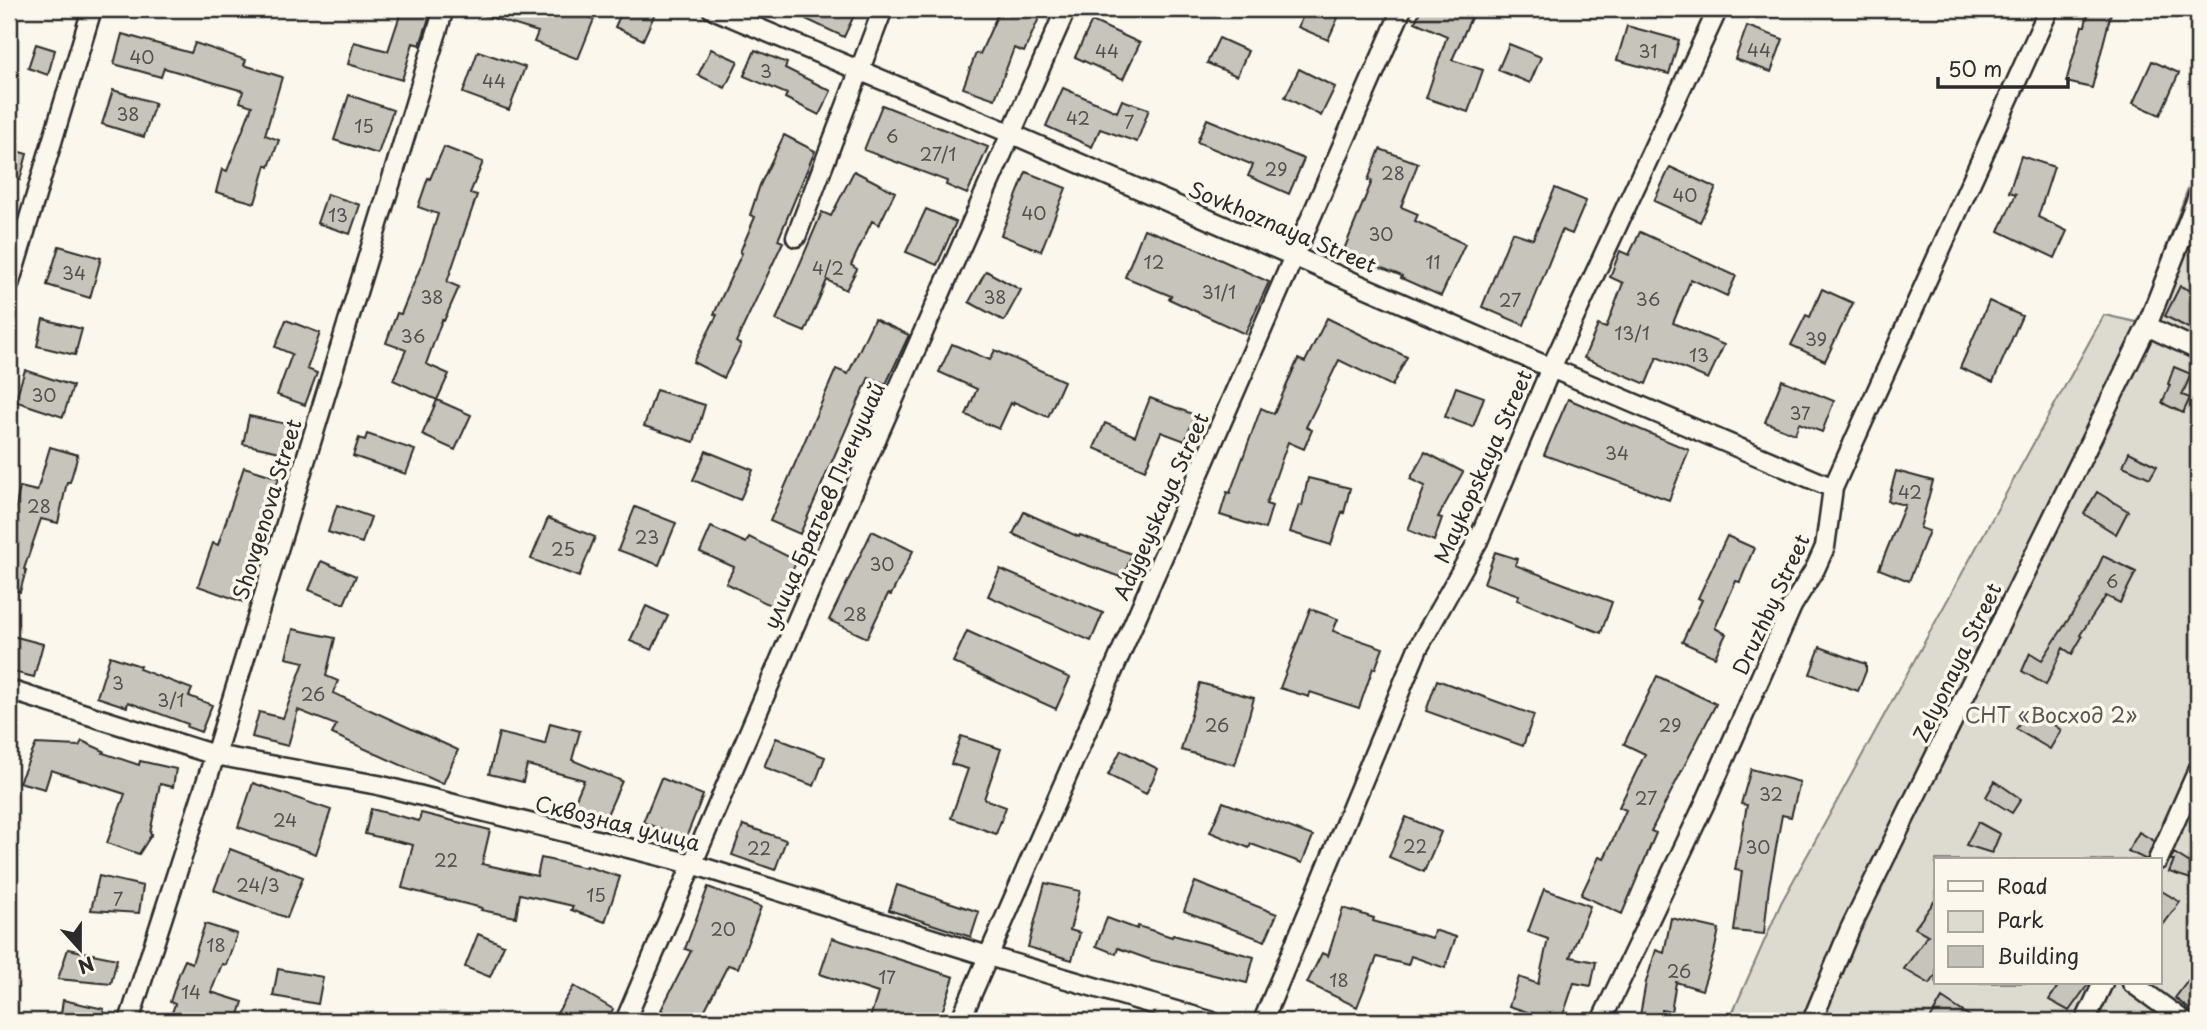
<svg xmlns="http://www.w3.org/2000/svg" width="2207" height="1030" viewBox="0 0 2207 1030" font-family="'Playpen Sans',sans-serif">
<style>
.green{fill:#dddad0;stroke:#84827e;stroke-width:2;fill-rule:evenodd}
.building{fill:#c7c4bc;stroke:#2b2b2b;stroke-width:2}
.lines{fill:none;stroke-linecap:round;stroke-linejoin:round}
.street-casing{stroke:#2b2b2b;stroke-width:23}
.street{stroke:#fbf7ec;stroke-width:18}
.labels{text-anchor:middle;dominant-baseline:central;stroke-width:7;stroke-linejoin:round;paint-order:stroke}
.number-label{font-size:18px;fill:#52514f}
.street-label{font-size:21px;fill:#2b2b2b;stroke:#fbf7ec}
.park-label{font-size:21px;fill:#585754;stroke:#fbf7ec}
</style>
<rect width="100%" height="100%" fill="#fbf7ec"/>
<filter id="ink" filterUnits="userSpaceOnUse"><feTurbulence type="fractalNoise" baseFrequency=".0143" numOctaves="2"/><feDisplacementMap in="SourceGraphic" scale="14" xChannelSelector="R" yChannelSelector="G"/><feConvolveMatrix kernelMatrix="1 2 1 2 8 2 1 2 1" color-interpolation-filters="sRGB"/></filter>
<g filter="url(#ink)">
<path class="green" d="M2198,161V1021H1729L1781,903L2104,315L2136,322L2143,310ZM1936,860H2160V983H1936Z"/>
<path class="building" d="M402,9H432L420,45L413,43L402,80L348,64L354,42L388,51Z
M473,9H567L594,19L578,59L534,42L538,32L473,12Z
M623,9H657L643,40L615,27Z
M811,9H857L844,37L806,19Z
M1000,9H1043L1024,52L1014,48L995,99L963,88L976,53L980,54Z
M1306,9H1342L1328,40L1298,27Z
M1421,9H1475L1452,60L1483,70L1468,112L1426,98L1447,36L1415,22Z
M2089,9H2112L2092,88L2066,82L2082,26H2085Z
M1092,21L1140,43L1123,79L1075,57Z
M1627,26L1679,40L1669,74L1617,60Z
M1747,26L1783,39L1771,72L1735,59Z
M122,34L191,53L195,43L246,60L244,65L282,77L265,135L279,140L269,167L266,165L255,203L216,192L222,169L227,171L252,106L240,102L243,91L164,68L161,77L114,64Z
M1219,38L1248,51L1237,76L1207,63Z
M36,44L55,50L48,75L28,68Z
M1509,44L1541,57L1530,83L1498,70Z
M711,49L738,61L725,88L698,75Z
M755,50L787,63L785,68L831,91L819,115L785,98L787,94L744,76Z
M478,51L525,67L509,110L463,93Z
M2152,61L2179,73L2160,115L2133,103Z
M1299,69L1335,87L1321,116L1285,97Z
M1063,88L1117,112L1122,100L1149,109L1137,142L1100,129L1092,147L1046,126Z
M113,90L155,103L144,137L102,124Z
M349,95L393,110L378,154L334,140Z
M882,105L988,147L967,194L946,185L947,181L864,150Z
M1207,119L1304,159L1289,194L1248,176L1253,165L1197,142Z
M784,135L815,151L778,240L783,242L736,342L741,345L724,378L693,362L717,315L714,314L742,253L740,252L755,217L750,215L760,185Z
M444,147L483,162L470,193L477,195L447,282L459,287L444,321L442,320L426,364L449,374L437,400L393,380L406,350L386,343L397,313L401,314L423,261L438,214L418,207L428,178L430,179Z
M9,149L27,154L20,180L9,177Z
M1380,149L1418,163L1401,207L1418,214L1415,221L1465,244L1441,296L1401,278L1402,276L1343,252L1372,181L1368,180Z
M2021,156L2054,167L2038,217L2067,231L2055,258L1999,231L2016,194L2009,192Z
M1670,167L1716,188L1700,222L1654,201Z
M854,171L895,192L879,225L872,221L851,265L857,269L846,290L827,280L805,332L776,320L822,212L831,216Z
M1026,172L1066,188L1041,251L1001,235Z
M1555,188L1586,201L1572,234L1562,230L1524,325L1482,307L1512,232L1533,239Z
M327,194L360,205L350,234L317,223Z
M926,209L956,222L937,265L906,252Z
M1144,229L1193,247L1269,282L1245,334L1169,299L1171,296L1125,277Z
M1640,232L1736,276L1727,296L1691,279L1673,323L1724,345L1708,379L1657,357L1646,384L1584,358L1598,325L1606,328L1623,283L1610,277L1620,251L1629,255Z
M59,246L101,258L90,298L47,285Z
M986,271L1021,290L1004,321L969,302Z
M2180,286L2198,294V333L2165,316Z
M1822,289L1853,303L1825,361L1791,345L1806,315L1810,317Z
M1989,301L2022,316L1993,382L1960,368Z
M1327,318L1407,357L1392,386L1339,360L1306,427L1312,430L1304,449L1288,442L1266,504L1272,506L1265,529L1220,515L1227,492L1230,493L1261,408L1274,414L1298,359L1305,362Z
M43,319L82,329L75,355L37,346Z
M874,319L909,335L886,384L869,377L800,534L770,521L836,369L848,374Z
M286,320L320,333L307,369L317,373L305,405L277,395L292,354L275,347Z
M952,344L990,360L995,350L1064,381L1048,417L1014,402L1013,405L1011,403L999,429L966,415L977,389L939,372Z
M2174,367L2191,374L2182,395L2190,398L2183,413L2162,403L2170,385L2168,384Z
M25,370L73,386L63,417L15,401Z
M1782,380L1834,401L1822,432L1799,423L1795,434L1765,422Z
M1456,387L1484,397L1473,427L1445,417Z
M656,390L705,405L694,442L644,426Z
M1150,398L1195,415L1185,441L1161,432L1145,470L1094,448L1105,423L1135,436Z
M1568,399L1689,450L1669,500L1544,455Z
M437,400L471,415L455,450L422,435Z
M249,416L291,425L285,453L243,444Z
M367,434L415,450L406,474L353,456L359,438L365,440Z
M50,447L78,455L70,482H67L58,523L41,519L24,569L26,570L20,592L9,588V517L13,519L20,487L37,491Z
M706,451L753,470L740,500L693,480Z
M1425,452L1463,472L1438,517L1442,518L1434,541L1408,530L1425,486L1410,479Z
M2129,452L2157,466L2150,478L2123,466Z
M244,467L279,478L264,523L267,524L256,558L258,559L243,602L198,586L213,543L218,545Z
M1896,471L1933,481L1920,528L1929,531L1909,581L1879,569L1905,505L1888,501Z
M1308,478L1350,488L1344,513L1342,512L1331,545L1290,532L1299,505L1302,506Z
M2097,492L2128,511L2116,534L2084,514Z
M337,505L371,517L362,543L328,532Z
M635,507L676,523L659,565L618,550Z
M1024,512L1079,537L1080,535L1132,554L1123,578L1059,555L1013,534Z
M548,518L595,537L579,577L531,559Z
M711,527L746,543L749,537L797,561L774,607L726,583L734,567L700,552Z
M872,531L913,551L891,595L888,594L867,638L829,620Z
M1727,536L1754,548L1740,582L1736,581L1715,628L1726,634L1715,657L1682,642L1702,600L1698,598Z
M1495,552L1517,559L1515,565L1612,602L1601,633L1517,600L1519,595L1484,583Z
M2103,556L2136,572L2120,603L2106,596L2080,635L2082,637L2072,654L2063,648L2046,685L2022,671L2030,653L2042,660L2087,591Z
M321,561L356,576L344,604L309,590Z
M1000,569L1103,613L1091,641L988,596Z
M646,606L668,616L652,650L630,641Z
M1310,609L1338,619L1333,631L1383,648L1375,669L1373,668L1359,708L1310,692L1309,697L1280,688Z
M293,629L335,638L326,676L338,681L333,693L458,750L443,784L332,734L336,725L298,710L288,746L252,737L259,712L283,718L304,662L286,658Z
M967,631L1070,678L1056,709L953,662Z
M9,635L43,644L34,677L9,671Z
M1820,647L1866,664V671L1858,691L1810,674Z
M110,656L140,666L139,669L192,689L189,696L212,705L201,732L187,727L188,724L128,702L127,707L97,697Z
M1657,676L1716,704L1651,831L1656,833L1622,914L1581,895L1599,857L1604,859L1626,810L1619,807L1645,754L1624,744Z
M1437,680L1534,715L1523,746L1426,711Z
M1200,683L1254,698L1235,765L1181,750Z
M2031,709L2061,730L2050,749L2016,729Z
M550,723L580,731L572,760L622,781L606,817L574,803L584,780L527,765L523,782L489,774L499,733L545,744Z
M961,736L1001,749L984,799L1006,807L996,834L951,818L968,769L951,764Z
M776,738L825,757L814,786L764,767Z
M82,741L104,751L103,753L139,765L140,761L176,769L173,787L160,784L150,833L152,834L139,854L107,843L125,794L51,770L45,789L19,782L36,744L79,746Z
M1121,750L1158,769L1146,794L1108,775Z
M1751,769L1800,782L1791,817L1782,815L1769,886L1764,934L1734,931L1742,871L1735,870L1747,805L1741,804Z
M661,778L703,795L685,840L643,822Z
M1995,781L2021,799L2012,813L1986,797Z
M253,783L331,810L316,854L238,827Z
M1223,802L1313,836L1302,863L1251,844L1249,848L1210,832Z
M371,809L419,821L421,813L490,830L482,864L537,876L541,858L586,868V866L620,877L605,922L571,910L573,906L520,894L516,917L481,910L482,908L402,888L413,845L365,834Z
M1406,817L1441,832L1424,872L1389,857Z
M1978,822L2000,834L1992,853L1966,845Z
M743,825L786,840L775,870L732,855Z
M2139,832L2154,841L2147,860L2128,851Z
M230,849L303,877L287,918L214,890Z
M2174,853L2198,868L2194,880L2169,872L2174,860H2170Z
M99,876L143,886L139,913L91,910Z
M1195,882L1277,914L1265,941L1184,911Z
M1045,883L1080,891L1070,930L1080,933L1072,960L1028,947Z
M897,885L979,912L971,937L889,910Z
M708,887L761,907L738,968L728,965L699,1021H682L661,1010L691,951L685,949Z
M1544,889L1590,906L1570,957L1596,962L1591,986L1574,983L1561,1021H1555L1509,1006L1519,977L1538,984L1548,939L1528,932Z
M2160,890L2180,902L2160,929Z
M1936,899V975L1930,984L1904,969L1928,935L1915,928Z
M1343,908L1374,918L1373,921L1432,938L1434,930L1456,937L1445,968L1411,956L1408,965L1377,957L1357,1007L1307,983L1322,953L1328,956Z
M1107,918L1137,929L1138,926L1172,937L1173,935L1254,957L1247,983L1151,960L1118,948L1116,954L1096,946Z
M1671,918L1719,929L1714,953L1702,990L1676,982L1671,1012L1662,1010L1661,1021H1639L1646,982L1656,950L1664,953Z
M205,924L237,934L226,965L222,964L211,992L243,1002L237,1021H169L175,1004L170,1002L180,971L185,960L192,963Z
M478,934L504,945L490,977L465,967Z
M832,938L954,977L939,1021H869L878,993L820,974Z
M68,949L117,959L111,984L58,979Z
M278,969L323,977L318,1004L273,996Z
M2190,978L2198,985V1016L2175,998Z
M2060,983H2089L2069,1011L2049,1000Z
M574,986L613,1009L606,1021H552Z
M1942,998L1977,1021H1929Z
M63,1000L104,1009L101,1021H60Z"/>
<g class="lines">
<defs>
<path id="street" d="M712,9L1012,134L1551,368L1833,488
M796,237L883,9
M9,285L92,9
M2147,326L2198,350
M9,690L215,755L378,785L692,864L988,956L1210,1021
M2158,860L2198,770
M2132,983L2184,1021
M129,1021L215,755L444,9
M625,1021L825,555L1066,9
M960,1021L1402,9
M1263,1021L1418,648L1478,541L1551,368L1718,9
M1601,1021L1705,803L1792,606L1815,569L1825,547L1833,488L2049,9
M1812,1021L1850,929L2147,326L2198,196
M2085,1021L2103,983"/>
</defs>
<use href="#street" class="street-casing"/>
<use href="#street" class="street"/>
</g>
</g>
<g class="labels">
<g class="number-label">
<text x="1759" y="49">44</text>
<text x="1107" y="50">44</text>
<text x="1648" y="50">31</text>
<text x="142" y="56">40</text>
<text x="766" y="70">3</text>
<text x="494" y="80">44</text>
<text x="128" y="113">38</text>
<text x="1078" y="117">42</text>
<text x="1129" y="121">7</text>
<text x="364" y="125">15</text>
<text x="892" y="135">6</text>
<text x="938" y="153">27/1</text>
<text x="1276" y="168">29</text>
<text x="1393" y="172">28</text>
<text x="1685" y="194">40</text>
<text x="1034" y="212">40</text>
<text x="338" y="214">13</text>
<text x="1381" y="233">30</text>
<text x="1154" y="261">12</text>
<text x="1433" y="261">11</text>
<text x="828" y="267">4/2</text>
<text x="74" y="272">34</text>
<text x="1219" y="291">31/1</text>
<text x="432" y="296">38</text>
<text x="995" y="296">38</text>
<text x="1648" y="298">36</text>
<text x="1510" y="299">27</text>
<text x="1632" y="332">13/1</text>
<text x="413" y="335">36</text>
<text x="1816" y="338">39</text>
<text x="1699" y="354">13</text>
<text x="44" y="394">30</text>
<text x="1800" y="412">37</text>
<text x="1617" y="452">34</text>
<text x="1910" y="491">42</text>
<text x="39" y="505">28</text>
<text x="647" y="536">23</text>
<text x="563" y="548">25</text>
<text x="882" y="563">30</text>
<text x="2112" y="580">6</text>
<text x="855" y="613">28</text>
<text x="118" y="682">3</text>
<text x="313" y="693">26</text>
<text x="171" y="699">3/1</text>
<text x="1217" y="724">26</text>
<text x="1670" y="724">29</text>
<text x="1771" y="793">32</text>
<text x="1646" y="797">27</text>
<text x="285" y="819">24</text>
<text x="1415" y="845">22</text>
<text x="1758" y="846">30</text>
<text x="759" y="847">22</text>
<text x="446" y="859">22</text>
<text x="258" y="884">24/3</text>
<text x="596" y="894">15</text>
<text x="118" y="898">7</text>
<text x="723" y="928">20</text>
<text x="216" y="944">18</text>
<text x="1679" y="970">26</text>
<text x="887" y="976">17</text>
<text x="1339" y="979">18</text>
<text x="191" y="991">14</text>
</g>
<g class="street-label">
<text transform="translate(1283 226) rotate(23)">Sovkhoznaya Street</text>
<text transform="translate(1482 466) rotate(-66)">Maykopskaya Street</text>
<text transform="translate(823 505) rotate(-66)">улица Братьев Пченушай</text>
<text transform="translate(1160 506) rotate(-66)">Adygeyskaya Street</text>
<text transform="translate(266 509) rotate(-73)">Shovgenova Street</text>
<text transform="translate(1770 604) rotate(-65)">Druzhby Street</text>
<text transform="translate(1956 662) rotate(-64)">Zelyonaya Street</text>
<text transform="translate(618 822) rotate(14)">Сквозная улица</text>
</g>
<g class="park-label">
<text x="2051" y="714">СНТ «Восход 2»</text>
</g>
</g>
<rect width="2207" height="1030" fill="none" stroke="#fbf7ec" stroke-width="35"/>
<rect x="18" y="18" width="2172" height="995" fill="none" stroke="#2b2b2b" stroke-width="2.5" filter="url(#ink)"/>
<rect x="1934" y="858" width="228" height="126" fill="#fbf7ec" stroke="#a8a59f" stroke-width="2"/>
<rect x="1948" y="881" width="35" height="10" fill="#fbf7ec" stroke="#a8a59f" stroke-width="2"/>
<text x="1997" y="894" font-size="21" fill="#2b2b2b">Road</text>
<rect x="1948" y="911" width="35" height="21" fill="#dddad0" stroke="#a8a59f" stroke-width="2"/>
<text x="1997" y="928" font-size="21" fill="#2b2b2b">Park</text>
<rect x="1948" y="946" width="35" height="21" fill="#c7c4bc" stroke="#a8a59f" stroke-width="2"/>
<text x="1997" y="964" font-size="21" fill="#2b2b2b">Building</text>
<g transform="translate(80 949) rotate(159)" stroke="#fbf7ec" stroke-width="5" paint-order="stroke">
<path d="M0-5L12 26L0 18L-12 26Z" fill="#2b2b2b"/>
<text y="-10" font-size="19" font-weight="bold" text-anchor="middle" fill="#2b2b2b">N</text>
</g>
<path d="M1938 77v10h130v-10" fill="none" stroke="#2b2b2b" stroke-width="3.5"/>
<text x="1948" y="77" font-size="21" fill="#2b2b2b" stroke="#fbf7ec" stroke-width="5" paint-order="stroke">50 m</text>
</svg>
